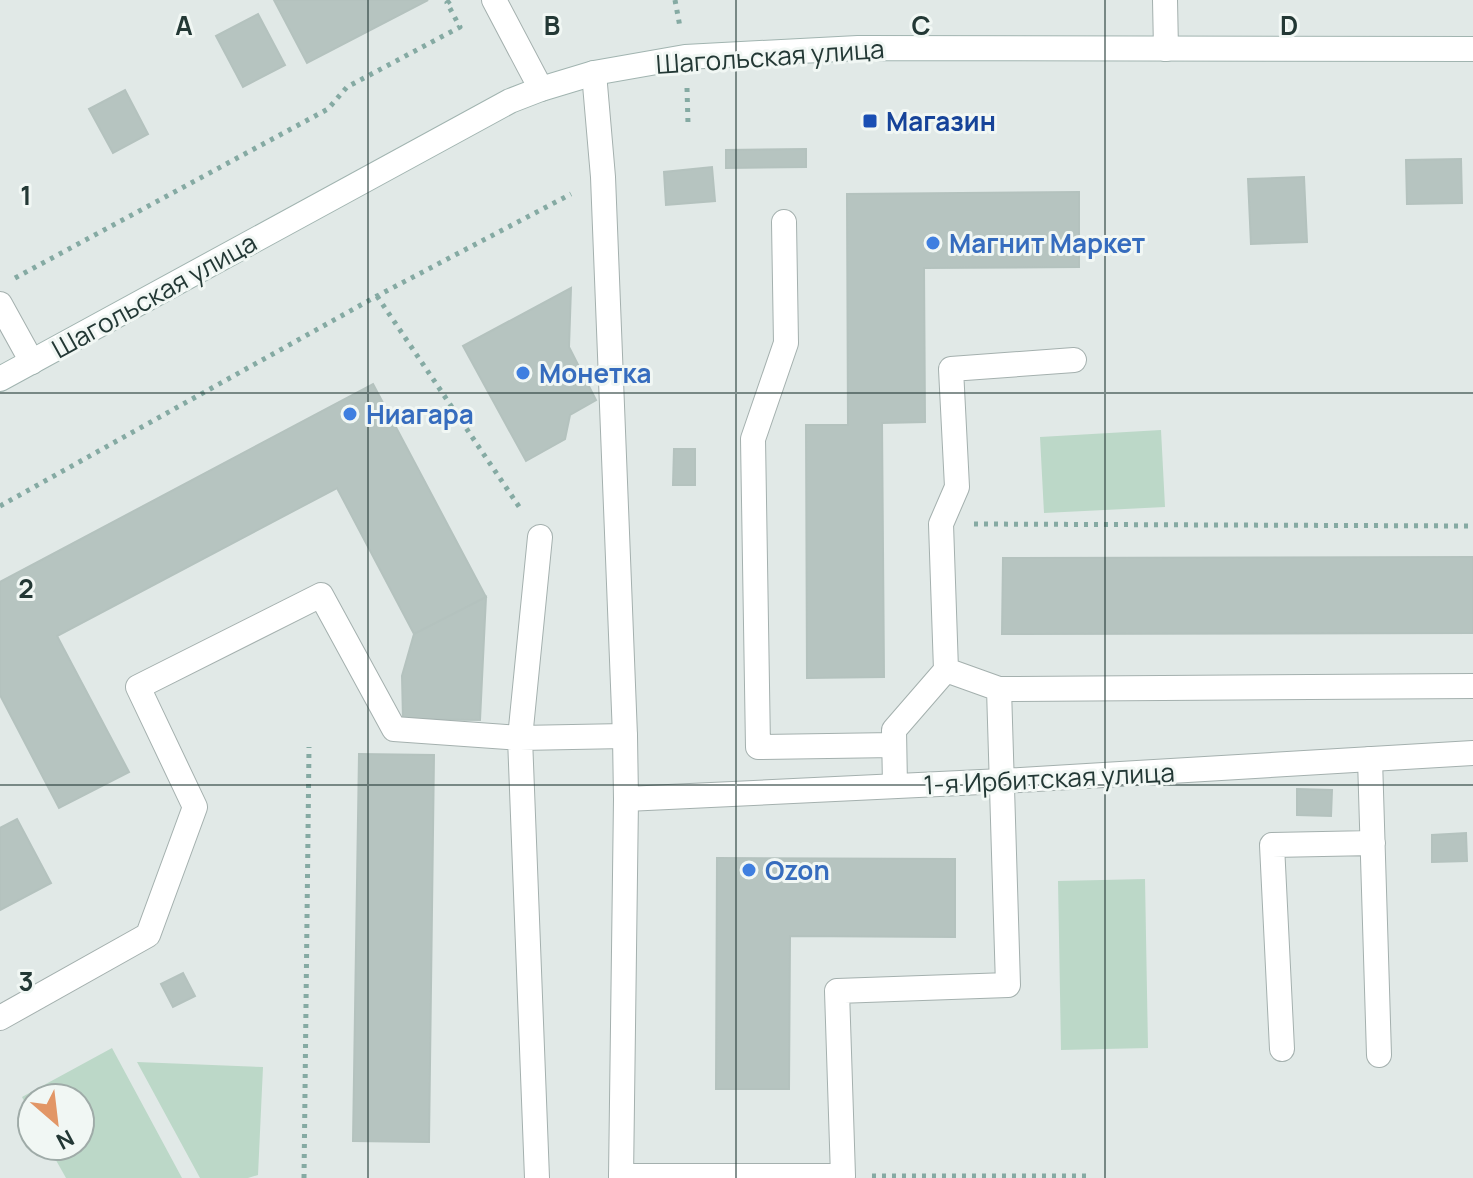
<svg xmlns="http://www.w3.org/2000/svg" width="1473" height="1178" viewBox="0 0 1473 1178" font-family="Manrope,sans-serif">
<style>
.green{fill:#bcd8c8}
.building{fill:#b6c4c0;stroke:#b4c2be;stroke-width:2}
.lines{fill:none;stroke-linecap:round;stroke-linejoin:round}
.lane-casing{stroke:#a4b0ae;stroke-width:26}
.street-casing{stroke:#a4b0ae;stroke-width:26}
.secondary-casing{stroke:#a1b4b0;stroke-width:26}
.path{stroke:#85aaa3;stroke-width:5;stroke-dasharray:4 6;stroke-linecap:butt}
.lane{stroke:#fff;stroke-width:24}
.street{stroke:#fff;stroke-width:24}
.secondary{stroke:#fff;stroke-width:24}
.grid{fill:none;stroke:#233835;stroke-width:2;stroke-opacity:0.55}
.transit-dot{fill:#1a4fb4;stroke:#f1f7f4;stroke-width:3}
.shop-dot{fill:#3f7fe0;stroke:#f1f7f4;stroke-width:3}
.labels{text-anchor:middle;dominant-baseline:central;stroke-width:6;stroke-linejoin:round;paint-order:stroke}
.street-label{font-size:26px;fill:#233835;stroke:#f1f7f4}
.transit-label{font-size:26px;font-weight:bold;fill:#164399;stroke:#f1f7f4;text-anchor:start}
.shop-label{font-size:26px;font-weight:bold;fill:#366cbe;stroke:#f1f7f4;text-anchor:start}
.grid-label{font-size:26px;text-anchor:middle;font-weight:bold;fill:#233835;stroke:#f1f7f4;stroke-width:6;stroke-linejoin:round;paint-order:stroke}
</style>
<rect width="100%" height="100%" fill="#e1e9e7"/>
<path class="green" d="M1161,430L1165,507L1044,513L1040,437Z
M1145,879L1148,1048L1061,1050L1058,881Z
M112,1048L182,1178H66L48,1146H80V1098H32V1116L22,1097Z
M137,1062L263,1067L258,1175L248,1178H200Z"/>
<path class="building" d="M274,0H428L307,63Z
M258,14L285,65L243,87L216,36Z
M125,90L148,134L113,153L89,109Z
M806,149V167L726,168V150Z
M1461,159L1462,203L1407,204L1406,160Z
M712,167L715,201L666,205L664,172Z
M1304,177L1307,242L1251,244L1248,179Z
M1079,192V267L924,268L925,422L882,423L884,677L807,678L806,425H848L847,194Z
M571,288L569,347L596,400L570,415L565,439L526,461L463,346Z
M373,384L486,597L414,634L337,488L57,636L129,772L59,808L0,695V582Z
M674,449H695V485H673Z
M1473,557V633L1002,634L1003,558Z
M486,597L480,720L403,719L402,676L414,634Z
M359,754L434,755L429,1142L353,1141Z
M1297,789L1332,790L1331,816L1297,815Z
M17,819L51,883L0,910V828Z
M1466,833L1467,861L1432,862V835Z
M717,858L955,859V937L790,936L789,1089H716Z
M183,973L195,996L173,1007L161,984Z"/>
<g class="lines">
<defs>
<path id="lane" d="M1165,0L1166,49
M784,222L786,343L753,439L758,747L894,745
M0,304L32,362
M946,670L999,689
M1370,759L1379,1055
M895,786L894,730L946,670L941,524L957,487L951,369L1074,360
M0,1018L148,935L195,807L138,687L321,595L394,729L520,738L625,736
M1282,1049L1272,845L1373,843
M621,1176H843L837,991L1008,985L999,689L1473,686
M537,1178L520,738L540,537"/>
<path id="street" d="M494,0L541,89
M594,73L603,177L625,736L626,799L621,1178
M626,799L1002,781L1473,753"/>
<path id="secondary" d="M0,379L510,101L541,89L594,73L685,57L858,48L1473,49"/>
</defs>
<use href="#lane" class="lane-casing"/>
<use href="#street" class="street-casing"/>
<use href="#secondary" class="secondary-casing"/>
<path class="path" d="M675,0L680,27
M687,88L688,124
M15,278L328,109L347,87L460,27L447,3L451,0
M377,296L522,511
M0,506L377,296L571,194
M974,524L1473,526
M872,1176H1090V1178
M304,1178L309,747"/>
<use href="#lane" class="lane"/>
<use href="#street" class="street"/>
<use href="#secondary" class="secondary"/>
</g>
<path class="grid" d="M368,0V1178M736,0V1178M1105,0V1178M0,393H1473M0,785H1473"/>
<rect class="transit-dot" x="862" y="113" width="16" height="16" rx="4"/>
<g class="shop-dot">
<circle cx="933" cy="243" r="8"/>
<circle cx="523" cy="373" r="8"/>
<circle cx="350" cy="414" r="8"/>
<circle cx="749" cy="870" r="8"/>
</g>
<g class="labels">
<g class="street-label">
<text transform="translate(770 56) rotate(-4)">Шагольская улица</text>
<text transform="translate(154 295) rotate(-29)">Шагольская улица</text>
<text transform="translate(1049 778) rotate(-3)">1-я Ирбитская улица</text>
</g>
<g class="transit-label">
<text x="886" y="121">Магазин</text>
</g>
<g class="shop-label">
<text x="949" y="243">Магнит Маркет</text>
<text x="539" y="373">Монетка</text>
<text x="366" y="414">Ниагара</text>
<text x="765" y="870">Ozon</text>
</g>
</g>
<g class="grid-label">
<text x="184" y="35">A</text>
<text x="552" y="35">B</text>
<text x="921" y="35">C</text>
<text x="1289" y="35">D</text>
<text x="26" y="205">1</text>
<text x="26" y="598">2</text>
<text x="26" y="991">3</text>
</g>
<g transform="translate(56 1122) rotate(152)"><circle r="38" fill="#f1f7f4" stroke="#9faba8" stroke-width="2"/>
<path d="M0-6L14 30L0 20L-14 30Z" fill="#e29666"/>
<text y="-12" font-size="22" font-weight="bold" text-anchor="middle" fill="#233835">N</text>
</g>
</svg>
